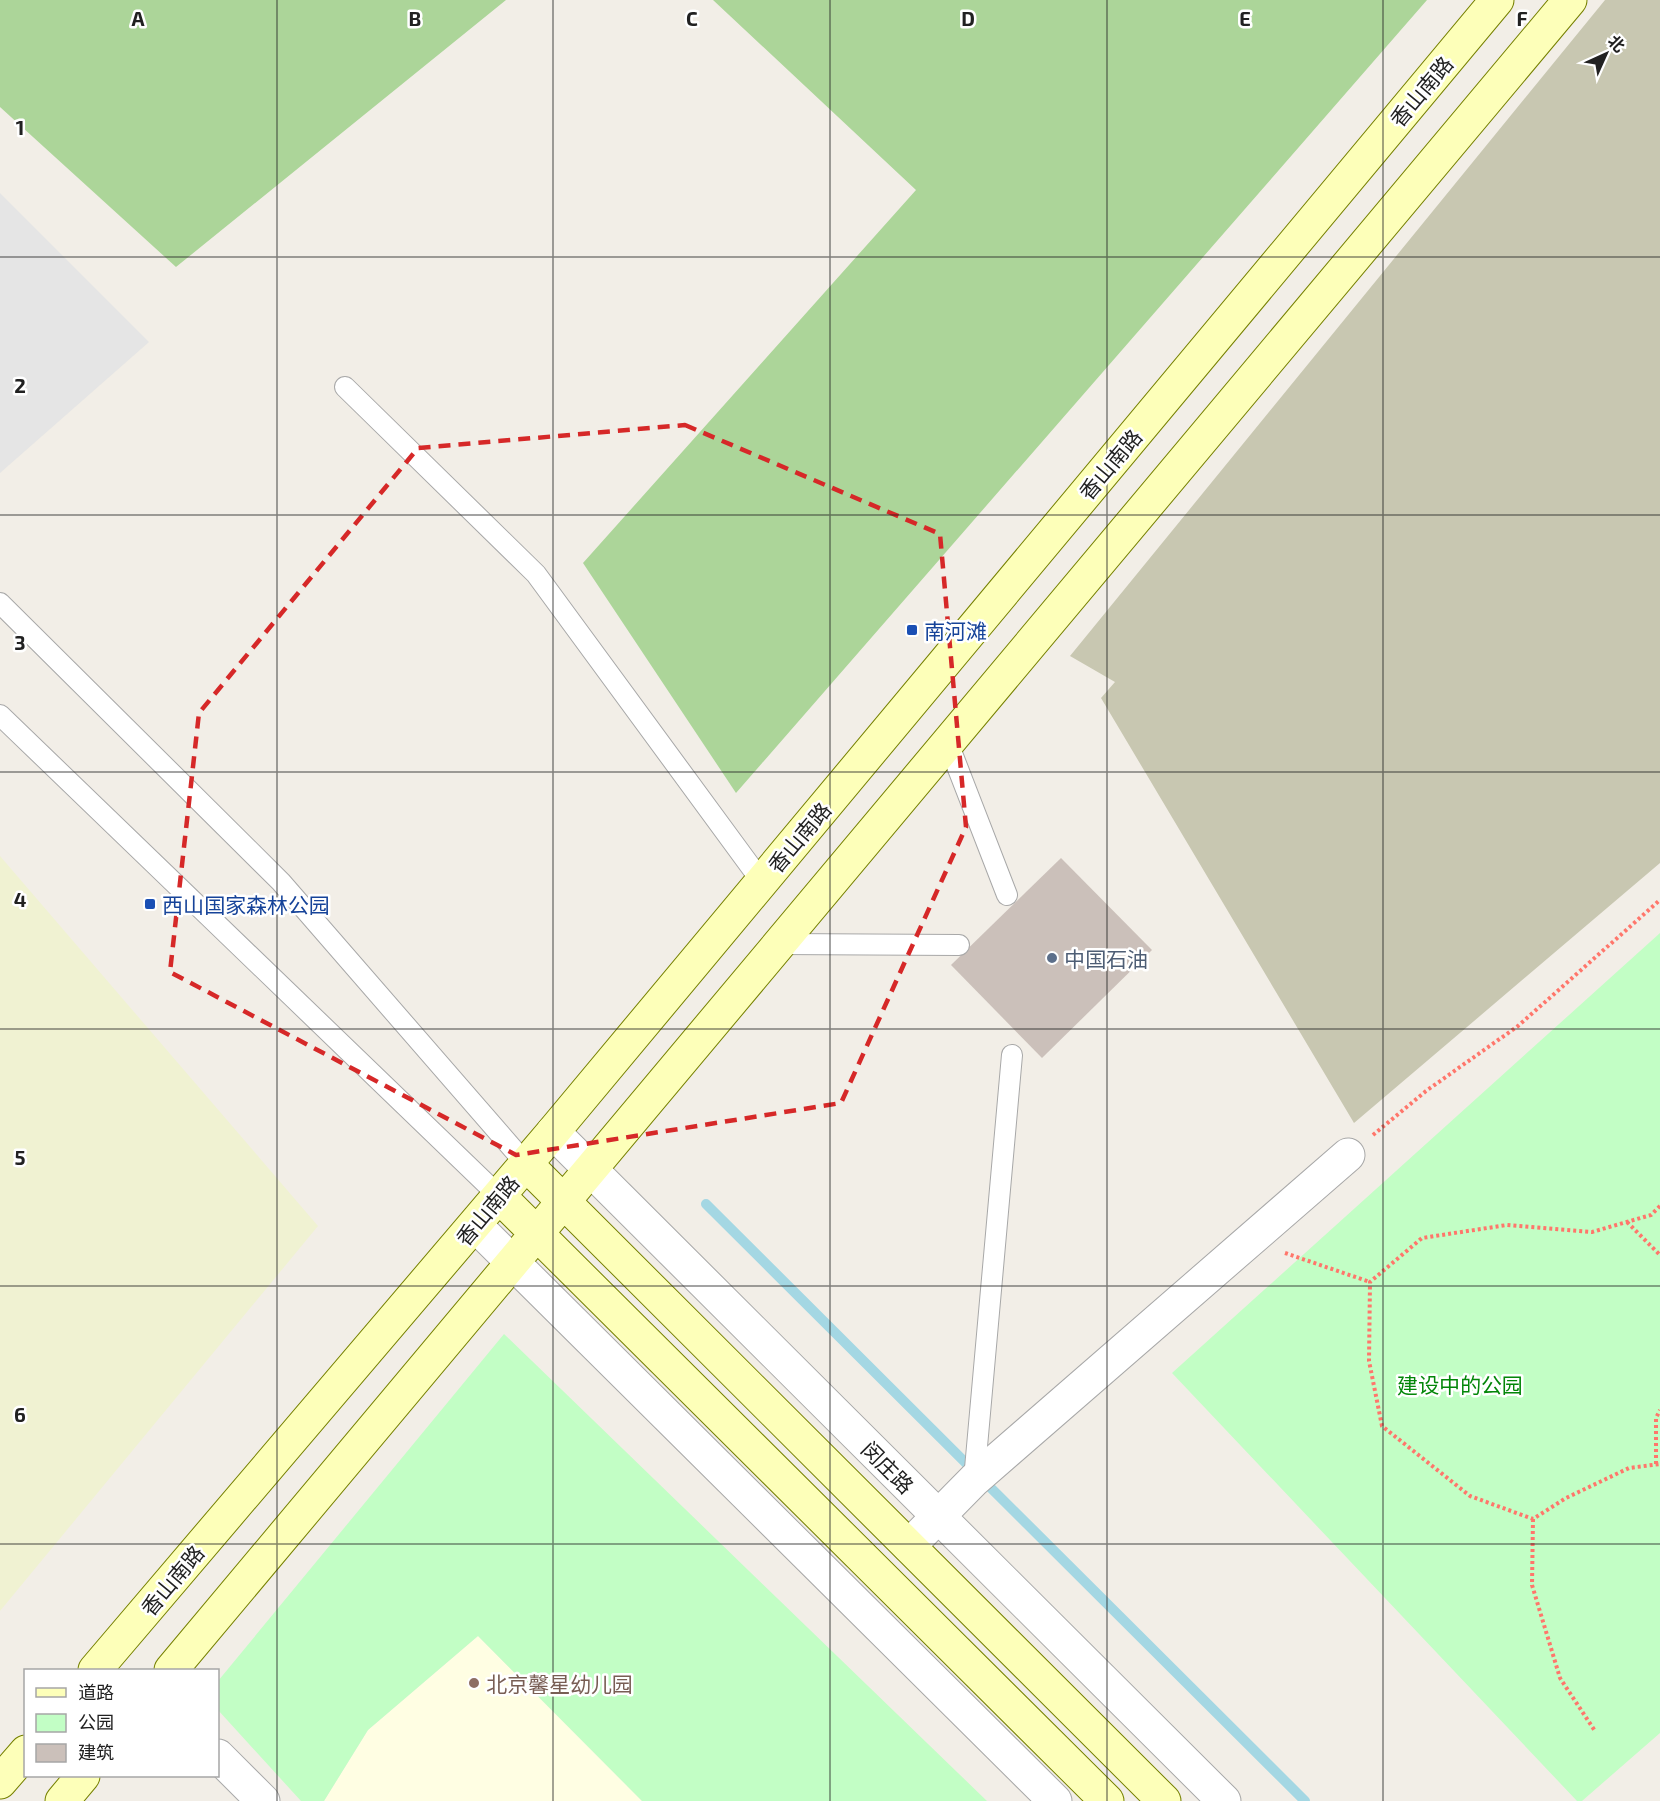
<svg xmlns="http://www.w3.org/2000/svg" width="1660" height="1801" viewBox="0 0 1660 1801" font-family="'Exo 2','Noto Sans SC',sans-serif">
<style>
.education{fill:#fffee3}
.construction{fill:#c8c7b1}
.farmland{fill:#f0f2d2}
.forest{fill:#acd599}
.park{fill:#c2fec5}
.parking{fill:#e5e5e5}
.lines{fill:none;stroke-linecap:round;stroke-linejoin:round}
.stream{stroke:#a4d7e3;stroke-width:10}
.building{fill:#cbc0ba}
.service-casing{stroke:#a8a8a8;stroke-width:22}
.minor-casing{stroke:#a8a8a8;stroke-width:35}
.tertiary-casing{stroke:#a8a8a8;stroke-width:35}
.secondary-casing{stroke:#768000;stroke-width:35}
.path{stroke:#ff766b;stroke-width:4;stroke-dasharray:3 3;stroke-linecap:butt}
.service{stroke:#fff;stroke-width:20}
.minor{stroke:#fff;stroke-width:33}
.tertiary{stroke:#fff;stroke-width:33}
.secondary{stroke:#fdffb9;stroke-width:33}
.marked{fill:none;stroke:#d62828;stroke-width:4.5;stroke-dasharray:12 8;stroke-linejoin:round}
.grid{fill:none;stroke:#212121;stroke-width:1.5;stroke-opacity:0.55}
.transit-dot{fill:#1a4fb4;stroke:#fff;stroke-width:2}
.service-dot{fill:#5c6f8a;stroke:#fff;stroke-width:2}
.education-dot{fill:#8d6e63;stroke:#fff;stroke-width:2}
.labels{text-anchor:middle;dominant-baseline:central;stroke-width:5;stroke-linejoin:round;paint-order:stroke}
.street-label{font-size:21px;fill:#212121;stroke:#fff}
.transit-label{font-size:21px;fill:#164399;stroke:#fff;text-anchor:start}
.service-label{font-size:21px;fill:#4e5e75;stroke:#fff;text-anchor:start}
.park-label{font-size:21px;fill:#038609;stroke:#fff}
.education-label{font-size:21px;fill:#785e54;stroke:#fff;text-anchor:start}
.grid-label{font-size:20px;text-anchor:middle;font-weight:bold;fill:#212121;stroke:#fff;stroke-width:5;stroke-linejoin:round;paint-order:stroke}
</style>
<rect width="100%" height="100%" fill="#f2eee7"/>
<path class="education" d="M478,1636L642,1801H324L368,1730Z"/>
<path class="construction" d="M1605,0H1660V863L1354,1123L1101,698L1115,682L1070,656Z"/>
<path class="farmland" d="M0,856L318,1226L0,1611Z"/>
<path class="forest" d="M0,0H506L176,267L0,107Z
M713,0H1427L736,793L583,563L916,190Z"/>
<path class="park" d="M1660,933V1733L1582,1801H1577L1172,1373Z
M504,1334L987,1801H642L478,1636L368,1730L324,1801H301L218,1710V1681Z"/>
<path class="parking" d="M0,193L149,342L0,473Z"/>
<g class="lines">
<path class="stream" d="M706,1204L1305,1801"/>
</g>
<path class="building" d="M1061,858L1152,950L1042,1058L951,965Z"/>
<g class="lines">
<defs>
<path id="service" d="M345,387L536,574L762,882
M0,603L281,882L526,1164
M0,715L499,1196
M948,743L1007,895
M779,944L959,945
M974,1480L1012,1055"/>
<path id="minor" d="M909,1546L974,1480L1348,1155
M218,1756L263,1801"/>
<path id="tertiary" d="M553,1132L1224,1801
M475,1225L1055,1801"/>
<path id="secondary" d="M526,1164L1164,1801
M499,1196L1107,1801
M95,1670L553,1132L1497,0
M171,1670L1570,0
M0,1782L26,1752
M62,1801L83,1776"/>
</defs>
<use href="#service" class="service-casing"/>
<use href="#minor" class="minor-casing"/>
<use href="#tertiary" class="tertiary-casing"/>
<use href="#secondary" class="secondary-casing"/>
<path class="path" d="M1373,1135L1426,1091L1518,1026L1660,900
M1660,1206L1651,1215L1592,1232L1507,1225L1422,1238L1370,1282L1369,1361L1382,1426L1470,1496L1533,1519L1566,1498L1629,1468L1660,1464
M1627,1222L1660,1255
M1285,1253L1370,1282
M1656,1464V1418L1660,1410
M1533,1519L1532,1585L1560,1678L1595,1731"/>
<use href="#service" class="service"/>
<use href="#minor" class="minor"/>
<use href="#tertiary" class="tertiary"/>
<use href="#secondary" class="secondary"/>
</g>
<path class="marked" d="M685,425L940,534L966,827L841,1103L516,1155L170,972L199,713L418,448Z"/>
<path class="grid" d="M277,0V1801M553,0V1801M830,0V1801M1107,0V1801M1383,0V1801M0,257H1660M0,515H1660M0,772H1660M0,1029H1660M0,1286H1660M0,1544H1660"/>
<g class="transit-dot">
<rect x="906" y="624" width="12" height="12" rx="3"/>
<rect x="144" y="898" width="12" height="12" rx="3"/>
</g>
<circle class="service-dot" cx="1052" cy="958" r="6"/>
<circle class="education-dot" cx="474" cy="1683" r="6"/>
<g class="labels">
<g class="street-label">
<text transform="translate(1421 91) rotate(-50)">香山南路</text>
<text transform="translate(1110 464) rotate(-50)">香山南路</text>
<text transform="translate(799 837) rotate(-50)">香山南路</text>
<text transform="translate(487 1210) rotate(-50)">香山南路</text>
<text transform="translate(888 1467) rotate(45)">闵庄路</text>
<text transform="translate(172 1580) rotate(-50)">香山南路</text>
</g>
<g class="transit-label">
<text x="924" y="630">南河滩</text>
<text x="162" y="904">西山国家森林公园</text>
</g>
<g class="service-label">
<text x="1064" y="958">中国石油</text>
</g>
<g class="park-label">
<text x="1460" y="1384">建设中的公园</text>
</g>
<g class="education-label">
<text x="486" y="1683">北京馨星幼儿园</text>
</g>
</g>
<g class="grid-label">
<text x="138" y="26">A</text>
<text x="415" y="26">B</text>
<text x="692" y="26">C</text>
<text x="968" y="26">D</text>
<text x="1245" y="26">E</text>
<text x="1522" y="26">F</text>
<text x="20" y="135">1</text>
<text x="20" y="393">2</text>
<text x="20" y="650">3</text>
<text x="20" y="907">4</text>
<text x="20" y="1165">5</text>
<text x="20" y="1422">6</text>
</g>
<rect x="24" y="1669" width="195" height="108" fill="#ffffff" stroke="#a6a6a6" stroke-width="1.5"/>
<rect x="36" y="1688" width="30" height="9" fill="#fdffb9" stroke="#a6a6a6" stroke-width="1.5"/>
<text x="78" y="1699" font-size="18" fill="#212121">道路</text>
<rect x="36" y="1714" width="30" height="18" fill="#c2fec5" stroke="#a6a6a6" stroke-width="1.5"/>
<text x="78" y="1729" font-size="18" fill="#212121">公园</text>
<rect x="36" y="1744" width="30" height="18" fill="#cbc0ba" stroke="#a6a6a6" stroke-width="1.5"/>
<text x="78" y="1759" font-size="18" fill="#212121">建筑</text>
<g transform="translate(1606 54) rotate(45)" stroke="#ffffff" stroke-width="4.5" paint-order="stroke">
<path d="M0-4.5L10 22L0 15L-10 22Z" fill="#212121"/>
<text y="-9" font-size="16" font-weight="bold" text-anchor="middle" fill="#212121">北</text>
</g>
</svg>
